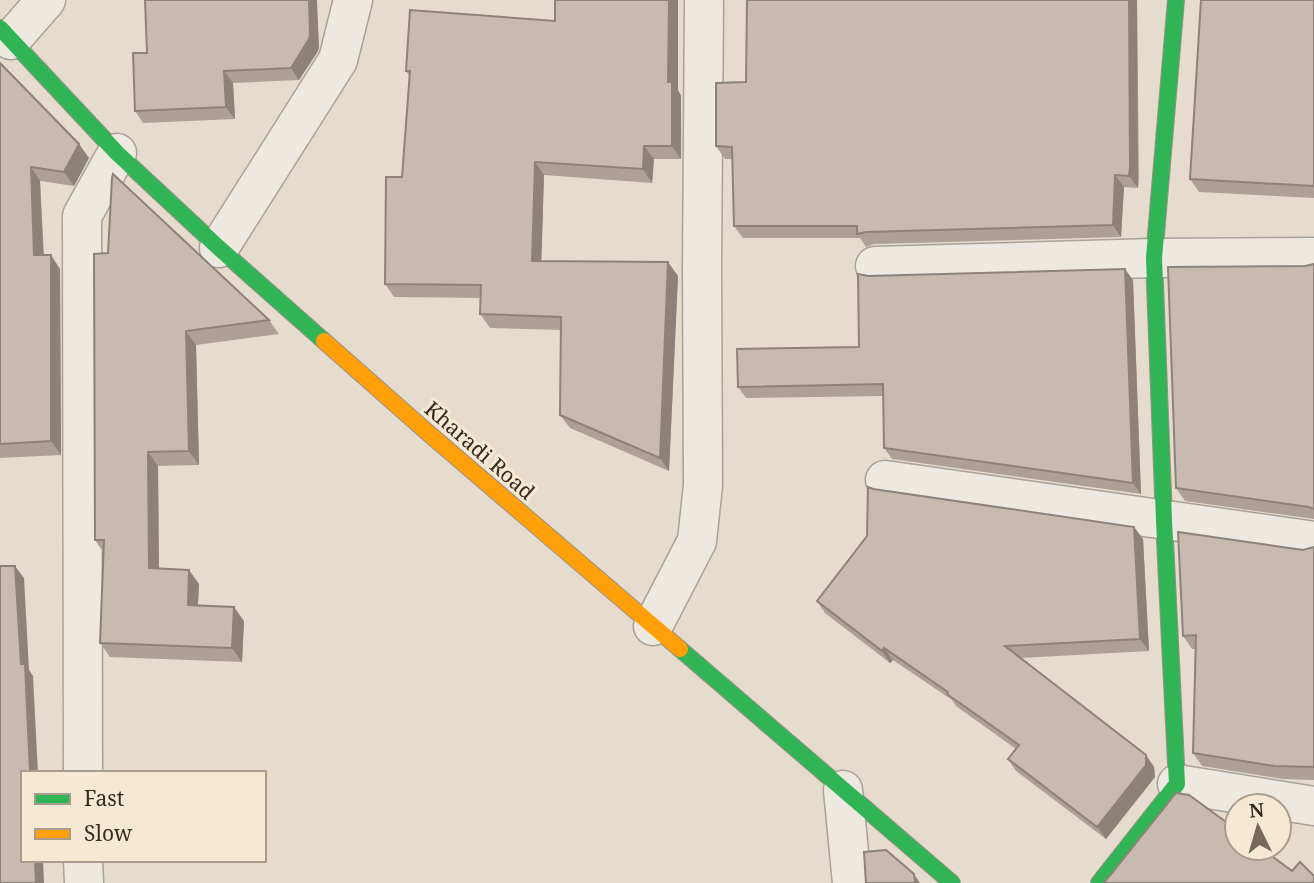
<svg xmlns="http://www.w3.org/2000/svg" width="1314" height="883" viewBox="0 0 1314 883" font-family="'Noto Serif',serif">
<style>
.lines{fill:none;stroke-linecap:round;stroke-linejoin:round}
.street-casing{stroke:#aaa197;stroke-width:41}
.fast-casing{stroke:#9a9187;stroke-width:18}
.slow-casing{stroke:#9a9187;stroke-width:18}
.street{stroke:#ede8e0;stroke-width:38}
.fast{stroke:#30b455;stroke-width:16}
.slow{stroke:#ff9f0a;stroke-width:16}
.wall{fill:#ada096}
.shaded-wall{fill:#8d827a}
.building{fill:#c9baaf;stroke:#8d827a;stroke-width:2}
.labels{text-anchor:middle;dominant-baseline:central;stroke-width:6;stroke-linejoin:round;paint-order:stroke}
.street-label{font-size:21px;fill:#39291f;stroke:#f6e9d4}
</style>
<rect width="100%" height="100%" fill="#e5dcce"/>
<g class="lines">
<defs>
<path id="street" d="M11,40L46,0
M219,248L338,60L353,0
M875,266L1154,258L1314,257
M885,480L1314,541
M653,626L697,541L703,485L702,269L704,0
M83,773L82,216L117,153
M1177,784L1314,806
M843,790L852,883
M83,860L84,883"/>
<path id="fast" d="M0,28L117,153L219,248L324,341
M680,649L952,883
M1099,883L1177,784L1164,520L1154,258L1176,0"/>
<path id="slow" d="M324,341L427,432L680,649"/>
</defs>
<use href="#street" class="street-casing"/>
<use href="#fast" class="fast-casing"/>
<use href="#slow" class="slow-casing"/>
<use href="#street" class="street"/>
<use href="#fast" class="fast"/>
<use href="#slow" class="slow"/>
</g>
<path class="wall" d="M555,0H678V90L681,96V159H654L652,183L544,175L541,261L678,276L669,471L570,428L560,415L561,330L490,328L480,314L481,298L394,297L385,284L402,177L410,77L406,71L555,21Z
M747,0H1137L1139,180L1138,188L1124,187L1121,237L874,244L866,247L860,238H743L734,226L733,159H725L716,146L746,82Z
M1314,0V198L1199,192L1190,179Z
M319,46L318,51L299,80L233,83L235,119L143,123L135,111L147,53Z
M0,63L89,158L74,186L40,181L44,255L60,269L61,455L0,458Z
M111,178H112L269,320L279,334L196,345L199,465L158,466L159,568L199,584L198,606L244,621L242,662L110,657L100,643L104,553L95,540L112,180Z
M1314,264V519L1185,501L1176,488Z
M868,276L1133,280L1141,494L892,459L884,448L883,396L746,398L738,387L859,347Z
M873,489L1134,527L1143,539L1149,651L1020,658L1146,755L1154,767L1155,777L1106,839L1016,771L1008,759L1016,749L956,706L952,700L893,660L890,663L825,613L817,601L867,536Z
M1314,547V780L1283,779L1202,766L1193,753L1195,649H1192L1183,636L1303,550Z"/>
<path class="shaded-wall" d="M309,0H317L319,46L318,51L299,80L291,68Z
M669,0H678V90L681,96V159L672,146L668,82Z
M1129,0H1137L1138,188L1129,176Z
M224,71L233,83L235,119L226,107Z
M79,144L89,158L74,186L64,172Z
M644,146L654,159L652,183L643,169Z
M535,162L544,175L541,274L532,261Z
M31,167L40,181L44,269L34,255Z
M1115,175L1124,187L1121,237L1113,225Z
M51,255L60,269L61,455L51,441Z
M668,262L678,276L669,471L660,458Z
M1125,269L1133,280L1141,494L1133,483Z
M186,331L196,345L199,465L189,451Z
M148,452L158,466L159,582L149,568Z
M1134,527L1143,539L1149,651L1140,639Z
M15,566L24,578L29,670L33,676L38,773H30L21,664Z
M189,570L199,584L197,620L188,605Z
M234,607L244,621L242,662L232,648Z
M884,648L893,660L890,663L882,651Z
M1146,755L1154,767L1155,777L1106,839L1097,827Z
M35,860H43L44,883H36Z
M914,874L920,883H915Z"/>
<path class="building" d="M145,0H309L310,34L309,39L291,68L224,71L226,107L135,111L133,53H147Z
M555,0H669L668,82H672V146H644L643,169L535,162L532,261L668,262L660,458L560,415L561,317L480,314L481,285L385,284L386,177H402L410,71H406L410,10L555,21Z
M747,0H1129L1130,167L1129,176L1115,175L1113,225L866,232L857,234V226H734L732,147L716,146V83L746,82Z
M1201,0H1314V186L1190,179Z
M0,63L79,144L64,172L31,167L34,255H51V441L0,444Z
M113,174L269,320L186,331L189,451L148,452L149,568L189,570L188,605L234,607L232,648L100,643L104,540H95L94,254L108,253L112,178H111H112Z
M1314,264V509L1309,507L1176,488L1168,267L1305,266Z
M1125,269L1133,483L884,448L883,384L738,387L737,349L859,347L858,274L868,276Z
M868,487L873,489L1134,527L1140,639L1005,646L1146,755V765L1097,827L1008,759L1019,745L947,694L948,692L884,648L882,651L817,601L867,536Z
M1178,532L1303,550L1314,547V767L1274,766L1193,753L1196,635L1183,636Z
M0,566H15L21,664H25L30,773H23V860H35L36,883H0Z
M1176,793L1189,795L1237,830V848H1261L1292,871L1300,862L1314,876V883H1104Z
M886,850L914,874L915,883H866L864,852Z"/>
<g class="labels">
<g class="street-label">
<text transform="translate(480 450) rotate(41)">Kharadi Road</text>
</g>
</g>
<rect x="21" y="771" width="245" height="91" fill="#f6e9d4" stroke="#aa9c8c" stroke-width="2"/>
<rect x="35" y="794" width="35" height="10" fill="#30b455" stroke="#aa9c8c" stroke-width="2"/>
<text x="84" y="806" font-size="21" fill="#39291f">Fast</text>
<rect x="35" y="829" width="35" height="10" fill="#ff9f0a" stroke="#aa9c8c" stroke-width="2"/>
<text x="84" y="841" font-size="21" fill="#39291f">Slow</text>
<g transform="translate(1258 827) rotate(355)"><circle r="33" fill="#f6e9d4" stroke="#aa9c8c" stroke-width="2"/>
<path d="M0-5L12 26L0 18L-12 26Z" fill="#75685c"/>
<text y="-10" font-size="19" font-weight="bold" text-anchor="middle" fill="#39291f">N</text>
</g>
</svg>
